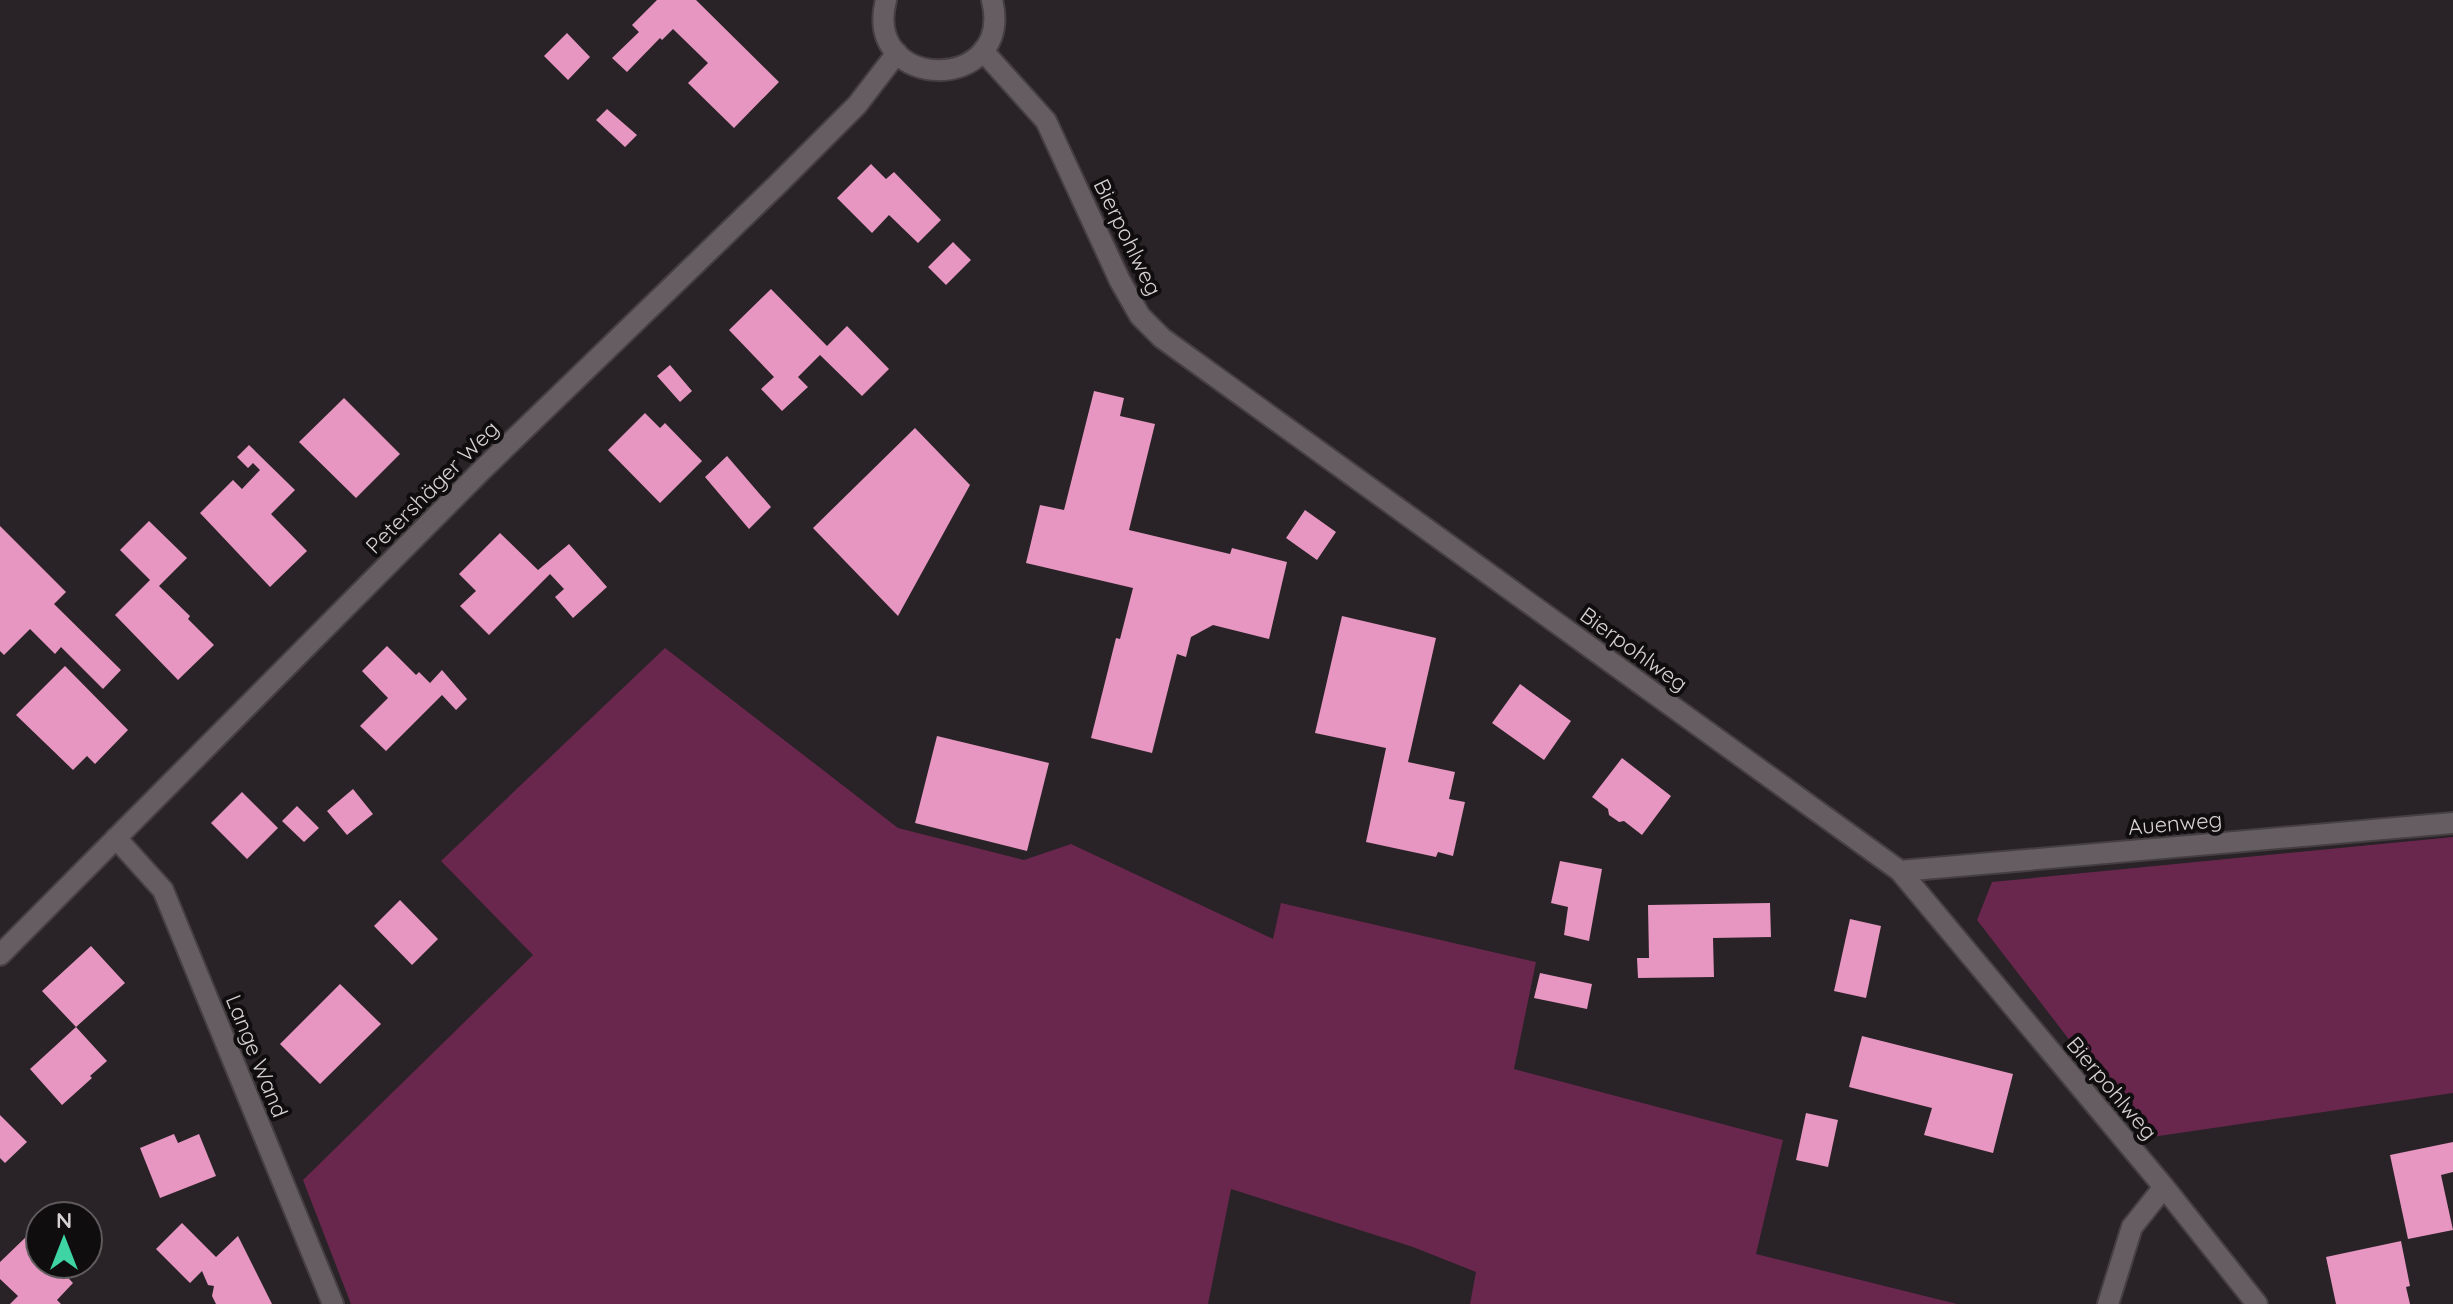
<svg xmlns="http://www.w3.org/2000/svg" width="2453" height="1304" viewBox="0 0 2453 1304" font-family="Quicksand,sans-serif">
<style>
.green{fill:#69274e}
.building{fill:#e696c1}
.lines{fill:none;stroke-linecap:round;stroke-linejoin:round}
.minor-casing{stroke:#453f42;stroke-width:24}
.tertiary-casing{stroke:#453f42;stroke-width:24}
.minor{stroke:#655d61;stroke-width:20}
.tertiary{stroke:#655d61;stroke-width:20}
.labels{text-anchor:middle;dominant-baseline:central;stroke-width:8;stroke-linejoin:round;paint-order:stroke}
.street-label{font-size:22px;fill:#d6d1d3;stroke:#100d0e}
</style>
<rect width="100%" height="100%" fill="#292226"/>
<path class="green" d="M665,648L898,828L1024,860L1071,844L1273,939L1281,903L1536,962L1514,1069L1783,1140L1756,1254L1957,1304H1470L1476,1272L1413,1247L1231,1189L1208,1304H351L303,1180L533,955L441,861Z
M2453,837V1093L2145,1138L1977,920L1992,882Z"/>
<path class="building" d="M657,0H696L779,82L734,128L688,83L708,63L673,29L662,40L660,38L627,72L612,58L639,32L632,25Z
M567,33L590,57L568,80L544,56Z
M607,109L637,135L625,147L596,120Z
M871,164L886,179L894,172L941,220L918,243L889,215L872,233L837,198Z
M953,242L971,260L946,285L928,267Z
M771,289L827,346L847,326L889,369L862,396L820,355L798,377L808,387L782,411L761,389L774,377L729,330Z
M670,365L692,391L680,402L657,376Z
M1094,391L1124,398L1120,416L1155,424L1129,530L1230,554L1232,548L1287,562L1269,639L1213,625L1191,637L1186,657L1177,654L1152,753L1091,738L1116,638L1120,639L1133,588L1026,563L1040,505L1064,510Z
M344,398L400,454L356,498L299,442Z
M645,413L660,428L665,423L702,461L660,503L608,450Z
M915,428L970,485L898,616L813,528Z
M249,445L295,490L271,514L307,551L270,587L200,513L233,480L242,489L260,470L253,463L248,468L237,457Z
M727,456L771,507L749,529L705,477Z
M1305,510L1336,532L1317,560L1286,538Z
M149,521L187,558L159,586L190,616L188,619L214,645L178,680L115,615L150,580L120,550Z
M0,526L66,592L54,604L121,670L103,689L61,647L55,654L30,629L4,655L0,651Z
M500,533L538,570L569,544L607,587L573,618L555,597L564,589L550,574L489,635L460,606L476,591L459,574Z
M1342,616L1436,638L1408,762L1455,772L1449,799L1465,802L1453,856L1438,852L1436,857L1366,842L1386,748L1315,733Z
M387,646L416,675L419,672L430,683L442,670L467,699L456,710L442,695L386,751L360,726L388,698L362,671Z
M65,666L128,730L95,764L87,756L73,770L16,715Z
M1520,684L1571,721L1544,760L1492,723Z
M937,736L1049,763L1027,851L915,823Z
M1622,758L1671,796L1642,835L1624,821L1619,822L1609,815L1608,809L1592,797Z
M353,789L373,814L347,835L327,811Z
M242,792L278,828L247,859L211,823Z
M297,806L319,828L304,842L282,821Z
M1560,861L1602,869L1589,941L1564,935L1568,907L1551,903Z
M400,900L438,939L412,965L374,926Z
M1770,903L1771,937L1713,938L1714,977L1638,978L1637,958H1649L1648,905Z
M1850,919L1881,926L1866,998L1834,991Z
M91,946L125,983L76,1027L42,991Z
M1540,973L1592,984L1587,1009L1534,998Z
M340,984L381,1024L320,1084L280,1044Z
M76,1027L107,1061L90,1076L92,1078L62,1105L30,1069Z
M1862,1036L2013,1074L1993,1153L1924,1135L1932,1108L1849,1087Z
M1806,1113L1838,1120L1828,1167L1796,1160Z
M0,1115L27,1142L5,1163L0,1158Z
M174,1134L178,1143L199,1134L216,1176L160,1198L140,1148Z
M2453,1142V1172L2441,1175L2453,1230L2408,1239L2390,1155Z
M182,1223L216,1257L238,1236L272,1304H216L212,1296L214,1286L208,1285L202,1271L190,1283L156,1249Z
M27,1236L40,1249V1264H55L73,1283L57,1300L61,1304H10L18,1296L0,1279V1262Z
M2401,1241L2410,1286L2406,1287L2410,1304H2336L2326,1257Z"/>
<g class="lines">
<defs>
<path id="minor" d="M983,51L1046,121L1120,281L1140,316L1162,338L1900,871L2164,1187L2257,1304
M116,838L163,890L333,1304
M1900,871L2453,823
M2108,1304L2132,1227L2164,1187"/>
<path id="tertiary" d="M886,0C862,93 1015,94 992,0
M0,955L481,471L778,184L857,105L897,53"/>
</defs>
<use href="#minor" class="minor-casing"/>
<use href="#tertiary" class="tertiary-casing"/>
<use href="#minor" class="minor"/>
<use href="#tertiary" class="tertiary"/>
</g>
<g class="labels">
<g class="street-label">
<text transform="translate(1128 237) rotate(64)">Bierpohlweg</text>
<text transform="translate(432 487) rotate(-45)">Petershäger Weg</text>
<text transform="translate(1634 649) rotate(36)">Bierpohlweg</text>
<text transform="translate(2175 823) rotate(-5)">Auenweg</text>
<text transform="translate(257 1056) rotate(68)">Lange Wand</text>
<text transform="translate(2112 1088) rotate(50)">Bierpohlweg</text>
</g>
</g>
<g transform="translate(64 1240)"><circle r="38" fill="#100d0e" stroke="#5f5b5d" stroke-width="2"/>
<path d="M0-6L14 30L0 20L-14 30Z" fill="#3ed4a3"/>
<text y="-12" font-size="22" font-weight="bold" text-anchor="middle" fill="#d6d1d3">N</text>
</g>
</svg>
